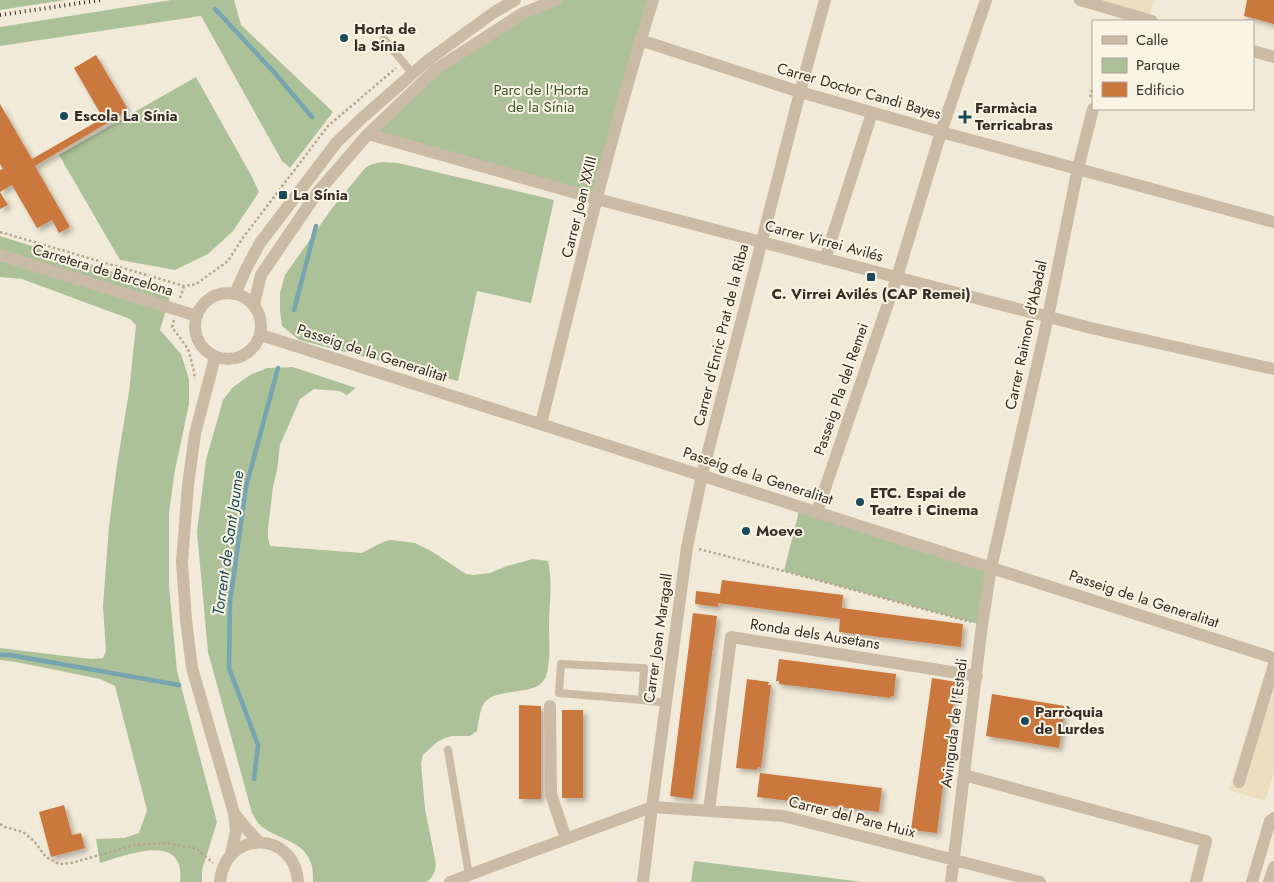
<svg xmlns="http://www.w3.org/2000/svg" width="1274" height="882" viewBox="0 0 1274 882" font-family="Jost,sans-serif">
<style>
.green{fill:#acc198}
.plaza{fill:#ebdfbf}
.lines{fill:none;stroke-linecap:round;stroke-linejoin:round}
.stream{stroke:#76a4b0;stroke-width:4.5}
.building{fill:#ca783e;filter:url(#shadow)}
.path{stroke:#b6a68e;stroke-width:2.5;stroke-dasharray:2.5 2.5;stroke-linecap:butt}
.service{stroke:#cabca4;stroke-width:8}
.minor{stroke:#cabca4;stroke-width:12}
.tertiary{stroke:#cabca4;stroke-width:12}
.rail{stroke:#352d26;stroke-width:4;stroke-dasharray:1 4;stroke-linecap:butt}
.poi-dot{fill:#1a4a58;stroke:#faf4e5;stroke-width:2}
.labels{text-anchor:middle;dominant-baseline:central;stroke-width:4;stroke-linejoin:round;paint-order:stroke}
.poi-label{font-size:15px;font-weight:bold;fill:#352d26;stroke:#faf4e5;text-anchor:start}
.park-label{font-size:15px;fill:#3d5429;stroke:#faf4e5}
.street-label{font-size:15px;fill:#352d26;stroke:#faf4e5}
.water-label{font-size:16px;font-style:italic;fill:#1a4a58;stroke:#faf4e5}
</style>
<defs>
<filter id="shadow"><feDropShadow dx="3.5" dy="3.5" stdDeviation="2.5" flood-color="#0004"/></filter>
</defs>
<rect width="100%" height="100%" fill="#f2ead8"/>
<path class="green" d="M0,0H65L0,10Z
M171,0H234L241,25L333,112L290,168L282,161L201,16L0,46V27Z
M556,0H653L597,199L368,134L435,70Z
M196,77L251,175L259,192L233,231L208,254L175,270L120,260L59,155Z
M382,162L398,163L554,200L531,303L477,291L458,381L299,340L282,326L280,310V293L285,275L333,207L366,167L373,164Z
M0,236L172,290L160,330L181,354L189,379V404L175,470L169,513V586L177,671L217,822L202,870V882H180C186,831 127,855 100,863L96,839L124,838L139,833L147,810L115,686L100,679L16,662L0,660V648L91,659L103,658L106,651L103,606L109,526L117,465L129,392L136,325L130,319L22,279L0,277Z
M293,367L356,388L347,395L339,391L314,389L300,399L280,445L277,470L273,487L268,528V538L270,546L362,553L383,542L390,540L415,543L431,551L466,574L474,575L490,573L507,566L533,559L548,561C553,583 549,604 549,626C549,642 551,660 546,676C545,679 542,683 539,685C524,695 492,688 483,705C480,710 478,725 477,731L470,736H453L445,738L437,742L423,755L421,763L425,809L436,864C435,872 433,878 426,882H313C313,877 313,871 312,866C305,840 278,840 261,826C257,822 255,818 252,813L208,652L197,532L206,460L223,400L232,388L244,379L252,374L267,368Z
M800,507L991,568L982,625L784,571Z
M694,861L863,882H691Z"/>
<path class="plaza" d="M1097,0H1155L1149,15Z
M1264,676L1274,679V772L1265,801L1229,790Z"/>
<g class="lines">
<path class="stream" d="M215,9L273,71L312,117
M294,310L316,226
M0,655H10L179,685
M254,779L258,745L229,668L230,603L246,487L278,368"/>
</g>
<path class="building" d="M1247,0H1274V24L1244,16Z
M96,55L126,106V112L35,166L70,227L59,233L52,220L37,228L12,185L0,192L8,205L0,209V170L3,169L0,164V104L32,159L103,118L74,68Z
M722,580L843,595L842,608L963,624L961,647L839,632L840,619L718,603V607L695,604L696,591L720,594Z
M693,613L717,616L693,799L670,796Z
M779,659L896,674L894,696H891L890,698L779,684V681H776Z
M932,678L956,682L937,833L911,830Z
M747,679L769,682L768,685H771L761,768L758,767L757,770L736,768Z
M992,694L1065,706L1059,748L986,736Z
M519,705L541,706V799H519Z
M562,710H583V798H562Z
M760,773L882,788L879,812L757,797Z
M64,805L72,835L81,833L85,848L51,857L39,812Z"/>
<g class="lines">
<path class="path" d="M1090,97L1093,86
M0,232L184,286L196,284L228,261L242,239L328,126L396,68
M180,298L184,286
M174,320L172,327L188,349L193,367L195,379
M699,549L784,571L971,622
M0,824L5,827L23,832L34,841L46,857L59,864L71,863L135,845L167,843L197,849L213,863"/>
<path class="service" d="M384,39L412,73
M642,700L559,693L561,664L644,668L642,700L666,703
M448,750L469,875"/>
<path class="minor" d="M1080,0L1152,21
M640,40L800,92L941,132L1274,222
M1253,51L1274,57
M368,134L597,199L1091,328L1274,369
M825,259L872,113
M541,424C576,282 609,139 653,0
M817,512L897,277L941,132L986,0
M550,706L551,794L566,839
M964,775L1206,841L1196,882
M1239,782L1274,665
M709,811L731,637L977,676
M220,882C225,829 295,830 298,882
M450,882L652,807L784,816L1040,882
M643,882L652,807L687,547L702,475L800,92L825,0
M951,882L982,625L991,568L1048,317L1078,168L1093,109
M1252,882L1270,821L1274,818
M1269,882L1274,867"/>
<path class="tertiary" d="M0,255L197,316
M195 326a33 33 0 1 1 66 0a33 33 0 1 1-66 0Z
M235,294L246,269L260,243L337,142L361,119L427,61L493,13L515,0
M254,304L261,275L317,193L368,134L435,70L523,13L556,0
M261,335L1274,658
M215,357L195,434L188,485L182,562L186,620L192,668L234,813L236,831L231,854
M234,813L246,828L259,842"/>
<path class="rail" d="M0,15L101,0"/>
</g>
<g class="poi-dot">
<circle cx="344" cy="38" r="5"/>
<circle cx="64" cy="116" r="5"/>
<path d="M962.5 109.5h5v5h5v5h-5v5h-5v-5h-5v-5h5z"/>
<rect x="278" y="190" width="10" height="10" rx="2.5"/>
<rect x="866" y="272" width="10" height="10" rx="2.5"/>
<circle cx="860" cy="502" r="5"/>
<circle cx="746" cy="531" r="5"/>
<circle cx="1025" cy="721" r="5"/>
</g>
<g class="labels">
<g class="poi-label">
<text x="354" y="29">Horta de<tspan x="354" dy="17">la Sínia</tspan></text>
<text x="975" y="108">Farmàcia<tspan x="975" dy="17">Terricabras</tspan></text>
<text x="74" y="116">Escola La Sínia</text>
<text x="293" y="195">La Sínia</text>
<text x="871" y="294" text-anchor="middle">C. Virrei Avilés (CAP Remei)</text>
<text x="870" y="493">ETC. Espai de<tspan x="870" dy="17">Teatre i Cinema</tspan></text>
<text x="756" y="531">Moeve</text>
<text x="1035" y="712">Parròquia<tspan x="1035" dy="17">de Lurdes</tspan></text>
</g>
<g class="park-label">
<text x="541" y="90">Parc de l'Horta<tspan x="541" dy="17">de la Sínia</tspan></text>
</g>
<g class="street-label">
<text transform="translate(859 91) rotate(16)">Carrer Doctor Candi Bayes</text>
<text transform="translate(579 207) rotate(-76)">Carrer Joan XXIII</text>
<text transform="translate(824 241) rotate(15)">Carrer Virrei Avilés</text>
<text transform="translate(103 270) rotate(17)">Carretera de Barcelona</text>
<text transform="translate(721 335) rotate(-76)">Carrer d'Enric Prat de la Riba</text>
<text transform="translate(1026 335) rotate(-78)">Carrer Raimon d'Abadal</text>
<text transform="translate(372 353) rotate(18)">Passeig de la Generalitat</text>
<text transform="translate(841 389) rotate(-71)">Passeig Pla del Remei</text>
<text transform="translate(758 476) rotate(18)">Passeig de la Generalitat</text>
<text transform="translate(1144 599) rotate(18)">Passeig de la Generalitat</text>
<text transform="translate(815 634) rotate(9)">Ronda dels Ausetans</text>
<text transform="translate(658 638) rotate(-82)">Carrer Joan Maragall</text>
<text transform="translate(954 723) rotate(-83)">Avinguda de l'Estadi</text>
<text transform="translate(852 817) rotate(14)">Carrer del Pare Huix</text>
</g>
<g class="water-label">
<text transform="translate(228 543) rotate(-82)">Torrent de Sant Jaume</text>
</g>
</g>
<rect x="1092" y="20" width="162" height="90" fill="#faf4e5" stroke="#aba499"/>
<rect x="1102" y="36" width="25" height="8" fill="#cabca4" stroke="#aba499"/>
<text x="1136" y="45" font-size="15" fill="#352d26">Calle</text>
<rect x="1102" y="58" width="25" height="15" fill="#acc198" stroke="#aba499"/>
<text x="1136" y="70" font-size="15" fill="#352d26">Parque</text>
<rect x="1102" y="82" width="25" height="15" fill="#ca783e" stroke="#aba499"/>
<text x="1136" y="95" font-size="15" fill="#352d26">Edificio</text>
</svg>
